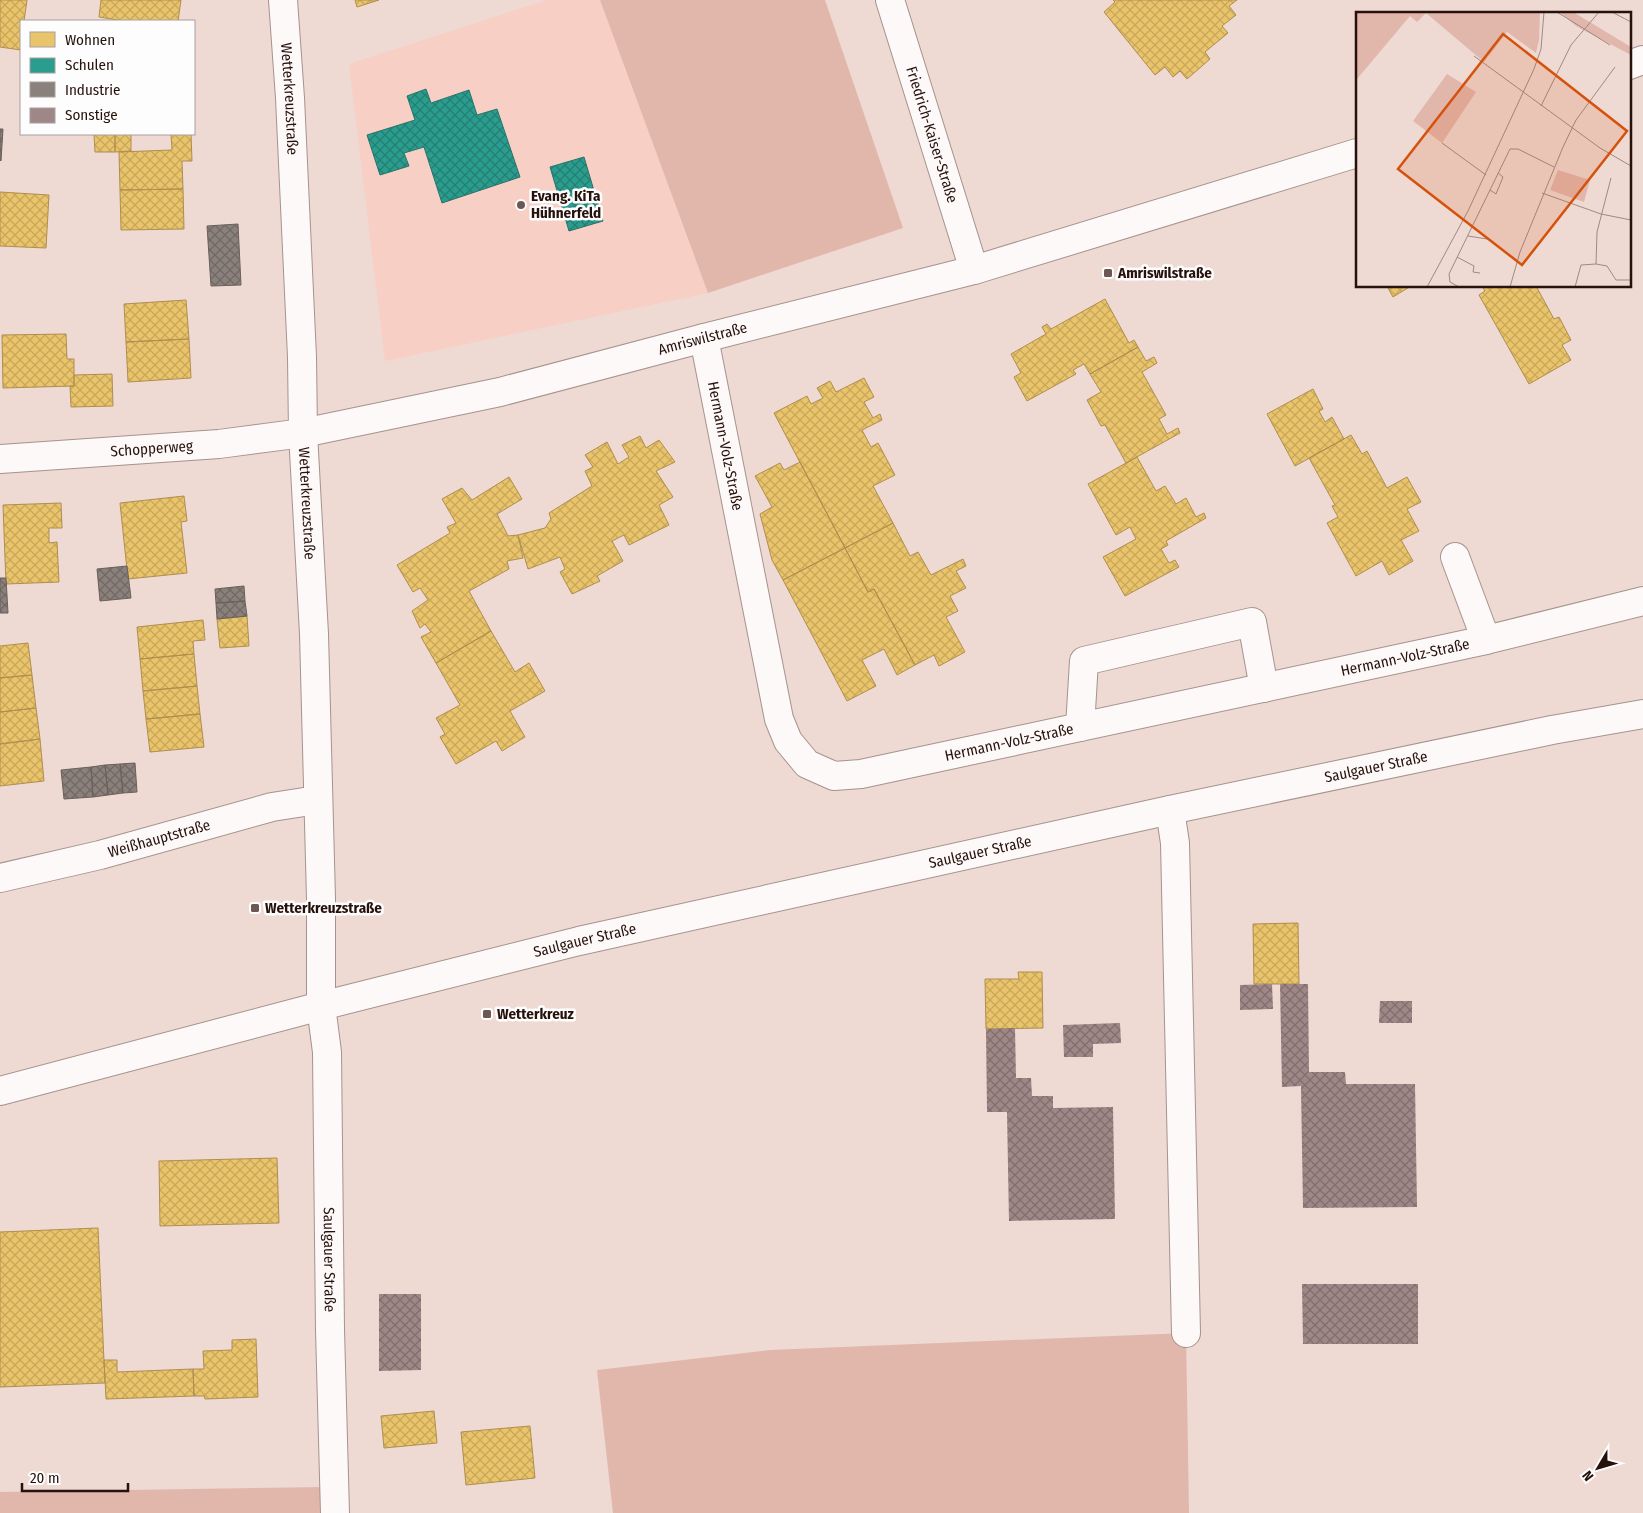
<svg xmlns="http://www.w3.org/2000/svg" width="1643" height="1513" viewBox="0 0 1643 1513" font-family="'Fira Sans Condensed',sans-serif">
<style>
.built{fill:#f7cfc4}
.green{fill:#e1b7ac}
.homes{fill:url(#homes-cross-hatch);stroke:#af8e4e}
.schools{fill:url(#schools-cross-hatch);stroke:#297368}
.industry{fill:url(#industry-cross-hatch);stroke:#6c5f5a}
.building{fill:url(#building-cross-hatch)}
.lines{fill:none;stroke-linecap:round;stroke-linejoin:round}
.minor-casing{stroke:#a6938d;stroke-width:30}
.major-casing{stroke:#a6938d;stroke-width:30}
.minor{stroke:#fcf9f8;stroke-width:28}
.major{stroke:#fcf9f8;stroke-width:28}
.poi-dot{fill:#6d5752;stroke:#fdfdfd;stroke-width:2}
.labels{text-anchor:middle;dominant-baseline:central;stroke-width:5;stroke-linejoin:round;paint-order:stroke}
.street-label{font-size:15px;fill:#27110c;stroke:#fdfdfd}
.poi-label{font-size:15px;font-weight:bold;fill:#27110c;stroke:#fdfdfd;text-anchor:start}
.inset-road{fill:none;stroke:#9e8983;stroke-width:1}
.view{fill:#d5520c;fill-opacity:0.15;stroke:#d5520c;stroke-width:2.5}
.inset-edge{fill:none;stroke:#27110c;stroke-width:2.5}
</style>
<defs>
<pattern id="homes-cross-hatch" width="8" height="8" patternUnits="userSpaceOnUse" patternTransform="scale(1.25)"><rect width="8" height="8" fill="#e9c46a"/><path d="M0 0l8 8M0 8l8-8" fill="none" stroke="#c8a75b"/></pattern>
<pattern id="schools-cross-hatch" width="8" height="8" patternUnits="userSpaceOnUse" patternTransform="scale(1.25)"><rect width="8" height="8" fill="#2a9d8f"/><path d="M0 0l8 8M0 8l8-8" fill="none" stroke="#247f73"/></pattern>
<pattern id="industry-cross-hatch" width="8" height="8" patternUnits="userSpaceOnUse" patternTransform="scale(1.25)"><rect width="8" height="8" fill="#8a817c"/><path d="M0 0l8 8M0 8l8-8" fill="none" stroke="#716864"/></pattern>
<pattern id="building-cross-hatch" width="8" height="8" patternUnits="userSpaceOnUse" patternTransform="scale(1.25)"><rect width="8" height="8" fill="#9f8787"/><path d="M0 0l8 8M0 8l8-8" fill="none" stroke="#826d6d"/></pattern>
</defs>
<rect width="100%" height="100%" fill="#eed9d3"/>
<path class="built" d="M547,0H600L708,293L385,361L349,64Z"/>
<path class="green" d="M600,0H825L903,228L708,293Z
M1186,1333L1189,1513H613L597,1370L770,1350Z
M324,1487L325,1513H0V1492Z"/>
<path class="homes" d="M0,0H27L24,21H21V50L0,47Z
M101,0H181L178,21H124L99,17Z
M355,0H379L357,7Z
M1113,0H1237L1229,6L1236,15L1222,26L1228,33L1205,52L1210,59L1187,79L1180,71L1173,77L1165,67L1155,75L1104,12L1115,2Z
M94,134H115V152H95Z
M115,134H131V151L115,152Z
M171,134H191L192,161H182L183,189L120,190L119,152L172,150Z
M183,189L184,229L121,230L120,190Z
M0,192L49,195L46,248L0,246Z
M1387,286H1411L1393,297Z
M1482,286H1536L1554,319L1559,317L1571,340L1562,345L1571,360L1529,384L1479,295L1485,291Z
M1105,299L1129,343L1134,340L1138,347L1090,374L1084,364L1073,370L1076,374L1027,401L1014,377L1021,373L1011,354L1046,334L1042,327L1047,324L1051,329Z
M186,300L189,339L126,342L124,304Z
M66,334L67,359H74V386L3,388L2,335Z
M189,339L191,378L128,382L126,342Z
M1138,347L1146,361L1154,357L1157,363L1142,372L1166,415L1159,419L1167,434L1178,428L1180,433L1126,463L1105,425L1101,426L1087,400L1101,392L1090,374Z
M112,374L113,406L71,407L70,386H74V375Z
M864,378L874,397L864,402L873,418L880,414L882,420L862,430L871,447L878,443L895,475L873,486L893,523L845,548L774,413L807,396L811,404L823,398L817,388L830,381L836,392Z
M1313,389L1323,409L1319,411L1325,422L1332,417L1344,439L1295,466L1267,414Z
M1351,435L1362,454L1367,451L1387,488L1407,477L1421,502L1407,509L1419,531L1401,540L1413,561L1389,575L1382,561L1356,576L1327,523L1338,517L1332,506L1335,505L1309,458Z
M640,436L646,448L659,440L675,462L656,471L673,497L659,505L669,525L629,545L624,535L612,541L623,561L597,576L600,581L572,594L560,572L565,569L560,557L528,569L518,535L545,528L551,519L549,513L592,486L585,471L593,467L585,455L607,442L618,464L629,457L622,445Z
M1137,457L1156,491L1165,486L1176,504L1186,498L1196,517L1204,513L1206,518L1166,541L1168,545L1161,549L1169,563L1175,560L1179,567L1125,596L1103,557L1136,539L1130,527L1116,535L1088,484Z
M800,462L845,548L783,580L772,560L760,514L772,507L755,476L780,463L784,470Z
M509,477L522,499L497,514L508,536L518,535L523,558L507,561L509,569L469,591L491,631L436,663L421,637L431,632L425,624L420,628L412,611L428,600L420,588L413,592L397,565L450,533L447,527L456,523L442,499L462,488L472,500Z
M184,496L187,521L181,522L187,573L128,579L120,503Z
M61,503L62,528H49V543L57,542L59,582L6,584L3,505Z
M893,523L910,556L918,552L931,575L963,559L966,566L956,571L966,588L950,596L958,611L946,617L965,652L939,666L934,655L915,665L874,589L868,592L845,548Z
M845,548L868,592L874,589L915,665L897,675L884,649L862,660L876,686L847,701L783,580Z
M247,616L249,646L220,648L217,619Z
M203,620L205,640L193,641L194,654L140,659L137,627Z
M491,631L515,672L529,663L545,691L510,711L525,737L502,751L496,741L456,764L440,737L445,734L436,718L460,705L436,663Z
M28,643L32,675L0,678V646Z
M194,654L197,686L143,691L140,659Z
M32,675L36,708L0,712V678Z
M197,686L200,714L146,719L143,691Z
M36,708L40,739L0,744V712Z
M200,714L204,747L150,752L146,719Z
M40,739L44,781L0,786V744Z
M1298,923L1299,984H1254L1253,924Z
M1018,972H1042L1043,1028L986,1029L985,979H1019Z
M277,1158L279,1223L160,1226L159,1161Z
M98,1228L105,1383L0,1387V1232Z
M256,1339L258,1397L205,1399L204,1396H194L193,1369H204L203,1351L232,1350V1340Z
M104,1360H117V1372L193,1369L194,1396L106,1399Z
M434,1411L437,1443L384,1448L381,1416Z
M530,1426L535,1478L466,1485L461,1432Z"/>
<path class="schools" d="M426,89L431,103L469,90L477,115L497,109L520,177L442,203L424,147L404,153L409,166L380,175L367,135L415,120L407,96Z
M584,157L603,221L569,231L550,167Z"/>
<path class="industry" d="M0,129H3L1,161L0,160Z
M238,224L241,285L211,286L207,226Z
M127,566L131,598L100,601L97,569Z
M0,578H6L8,613H0Z
M244,586L245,601L216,603L215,589Z
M245,601L247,616L217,619L216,603Z
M135,763L137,792L123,793L120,764Z
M120,764L123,793L108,795L105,765Z
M105,765L108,795L93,797L91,767Z
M91,767L93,797L64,799L61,770Z"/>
<path class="building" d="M1272,984L1273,1009L1240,1010V985Z
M1280,984H1308L1309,1072H1345L1346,1084H1415L1417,1207L1303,1208L1301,1086L1282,1087Z
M1380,1001H1412V1023H1379Z
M1120,1023L1121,1043L1093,1044V1057H1064L1063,1025Z
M1015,1028L1016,1078H1031L1032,1096H1053V1108L1113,1107L1115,1219L1009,1221L1007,1112H987L986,1029Z
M1302,1284H1418V1344H1303Z
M379,1294H421V1370L379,1371Z"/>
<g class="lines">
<defs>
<g id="minor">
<path id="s1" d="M283,0L290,98L302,357L303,433L314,634L321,899V1006L327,1052L330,1330L335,1513"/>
<path id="s2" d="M890,0L974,270"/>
<path d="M1629,65L1643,60"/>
<path id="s3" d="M704,338L779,719L788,741L807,764L834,776L861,774L1486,640L1643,601"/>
<path id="s4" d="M0,459L219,444L303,433L500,392L704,338L974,270L1357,153"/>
<path d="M1455,557L1486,640"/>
<path d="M1080,727L1084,661L1252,622L1264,688"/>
<path d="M1170,810L1175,843L1186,1333"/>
<path id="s5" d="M0,878L100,855L272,807L317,800"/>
</g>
<g id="major">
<path id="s6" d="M0,1091L321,1006L579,941L1170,810L1552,730L1643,714"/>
</g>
</defs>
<use href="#minor" class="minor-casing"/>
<use href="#major" class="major-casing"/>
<use href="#minor" class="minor"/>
<use href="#major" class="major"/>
</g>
<g class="poi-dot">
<circle cx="521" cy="205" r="5"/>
<rect x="1103" y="268" width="10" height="10" rx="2.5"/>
<rect x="250" y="903" width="10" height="10" rx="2.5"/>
<rect x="482" y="1009" width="10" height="10" rx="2.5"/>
</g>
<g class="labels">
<g class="street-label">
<text stroke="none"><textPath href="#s1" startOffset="99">Wetterkreuzstraße</textPath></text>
<text stroke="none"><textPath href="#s2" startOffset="141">Friedrich-Kaiser-Straße</textPath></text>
<text stroke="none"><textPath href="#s4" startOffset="715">Amriswilstraße</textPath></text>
<text stroke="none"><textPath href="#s3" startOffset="110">Hermann-Volz-Straße</textPath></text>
<text stroke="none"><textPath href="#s4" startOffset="152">Schopperweg</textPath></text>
<text stroke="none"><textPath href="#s1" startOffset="504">Wetterkreuzstraße</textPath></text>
<text stroke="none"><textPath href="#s3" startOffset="1055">Hermann-Volz-Straße</textPath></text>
<text stroke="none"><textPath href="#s3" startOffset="650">Hermann-Volz-Straße</textPath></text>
<text stroke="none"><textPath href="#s6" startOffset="1414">Saulgauer Straße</textPath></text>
<text stroke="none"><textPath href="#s5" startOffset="164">Weißhauptstraße</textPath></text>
<text stroke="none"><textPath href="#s6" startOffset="1009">Saulgauer Straße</textPath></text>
<text stroke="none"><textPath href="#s6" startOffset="604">Saulgauer Straße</textPath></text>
<text stroke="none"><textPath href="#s1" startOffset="1261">Saulgauer Straße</textPath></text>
</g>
<g class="poi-label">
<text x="531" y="196">Evang. KiTa<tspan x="531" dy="17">Hühnerfeld</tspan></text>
<text x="1118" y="273">Amriswilstraße</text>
<text x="265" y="908">Wetterkreuzstraße</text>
<text x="497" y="1014">Wetterkreuz</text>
</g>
</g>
<g transform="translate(1356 12)">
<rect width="275" height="275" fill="#eed9d3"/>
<path d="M0,0H184L183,28L180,41L151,20L128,50L70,1L61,10L54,4L1,67ZM91,62L120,80L86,131L57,109ZM202,158L234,168L228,190L194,178Z" fill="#e1b7ac"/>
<path d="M204,0H217L275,35V43L220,14Z" fill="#e1b7ac"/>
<path class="inset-road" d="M201,0L254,33M256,0L275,10M118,44L244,136L275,154M185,94L215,33L243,0M86,131L130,163M134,178L140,182L147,165L142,161M186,181L245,202L275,208M112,224L131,227M101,245L118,254L117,260L124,261M240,252L251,254L260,268H275M71,275L112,199L178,57L185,37L188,0M103,275L94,270L93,262L154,137H162L198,155M154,275L164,240L207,135L220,108L259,55M219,275L225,253L240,252L241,220L255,166"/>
<path class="view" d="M147,22L271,119L166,253L42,157Z"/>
<rect width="275" height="275" class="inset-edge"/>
</g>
<rect x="20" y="20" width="175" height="115" fill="#fdfdfd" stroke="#a79f9d"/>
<rect x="30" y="32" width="25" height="15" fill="#e9c46a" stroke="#a79f9d"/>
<text x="65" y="45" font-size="15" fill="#27110c">Wohnen</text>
<rect x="30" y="58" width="25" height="15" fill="#2a9d8f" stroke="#a79f9d"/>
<text x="65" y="70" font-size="15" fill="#27110c">Schulen</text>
<rect x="30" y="82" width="25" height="15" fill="#8a817c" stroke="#a79f9d"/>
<text x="65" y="95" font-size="15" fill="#27110c">Industrie</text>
<rect x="30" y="108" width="25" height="15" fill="#9f8787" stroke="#a79f9d"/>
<text x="65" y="120" font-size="15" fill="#27110c">Sonstige</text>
<g transform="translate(1598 1468) rotate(232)" stroke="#fdfdfd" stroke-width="4" paint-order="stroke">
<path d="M0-4L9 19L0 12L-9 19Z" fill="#27110c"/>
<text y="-8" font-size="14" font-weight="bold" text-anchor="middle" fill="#27110c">N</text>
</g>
<path d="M22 1483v8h106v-8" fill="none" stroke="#27110c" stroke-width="2.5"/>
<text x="30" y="1483" font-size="15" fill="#27110c" stroke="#fdfdfd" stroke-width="4" paint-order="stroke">20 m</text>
</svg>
